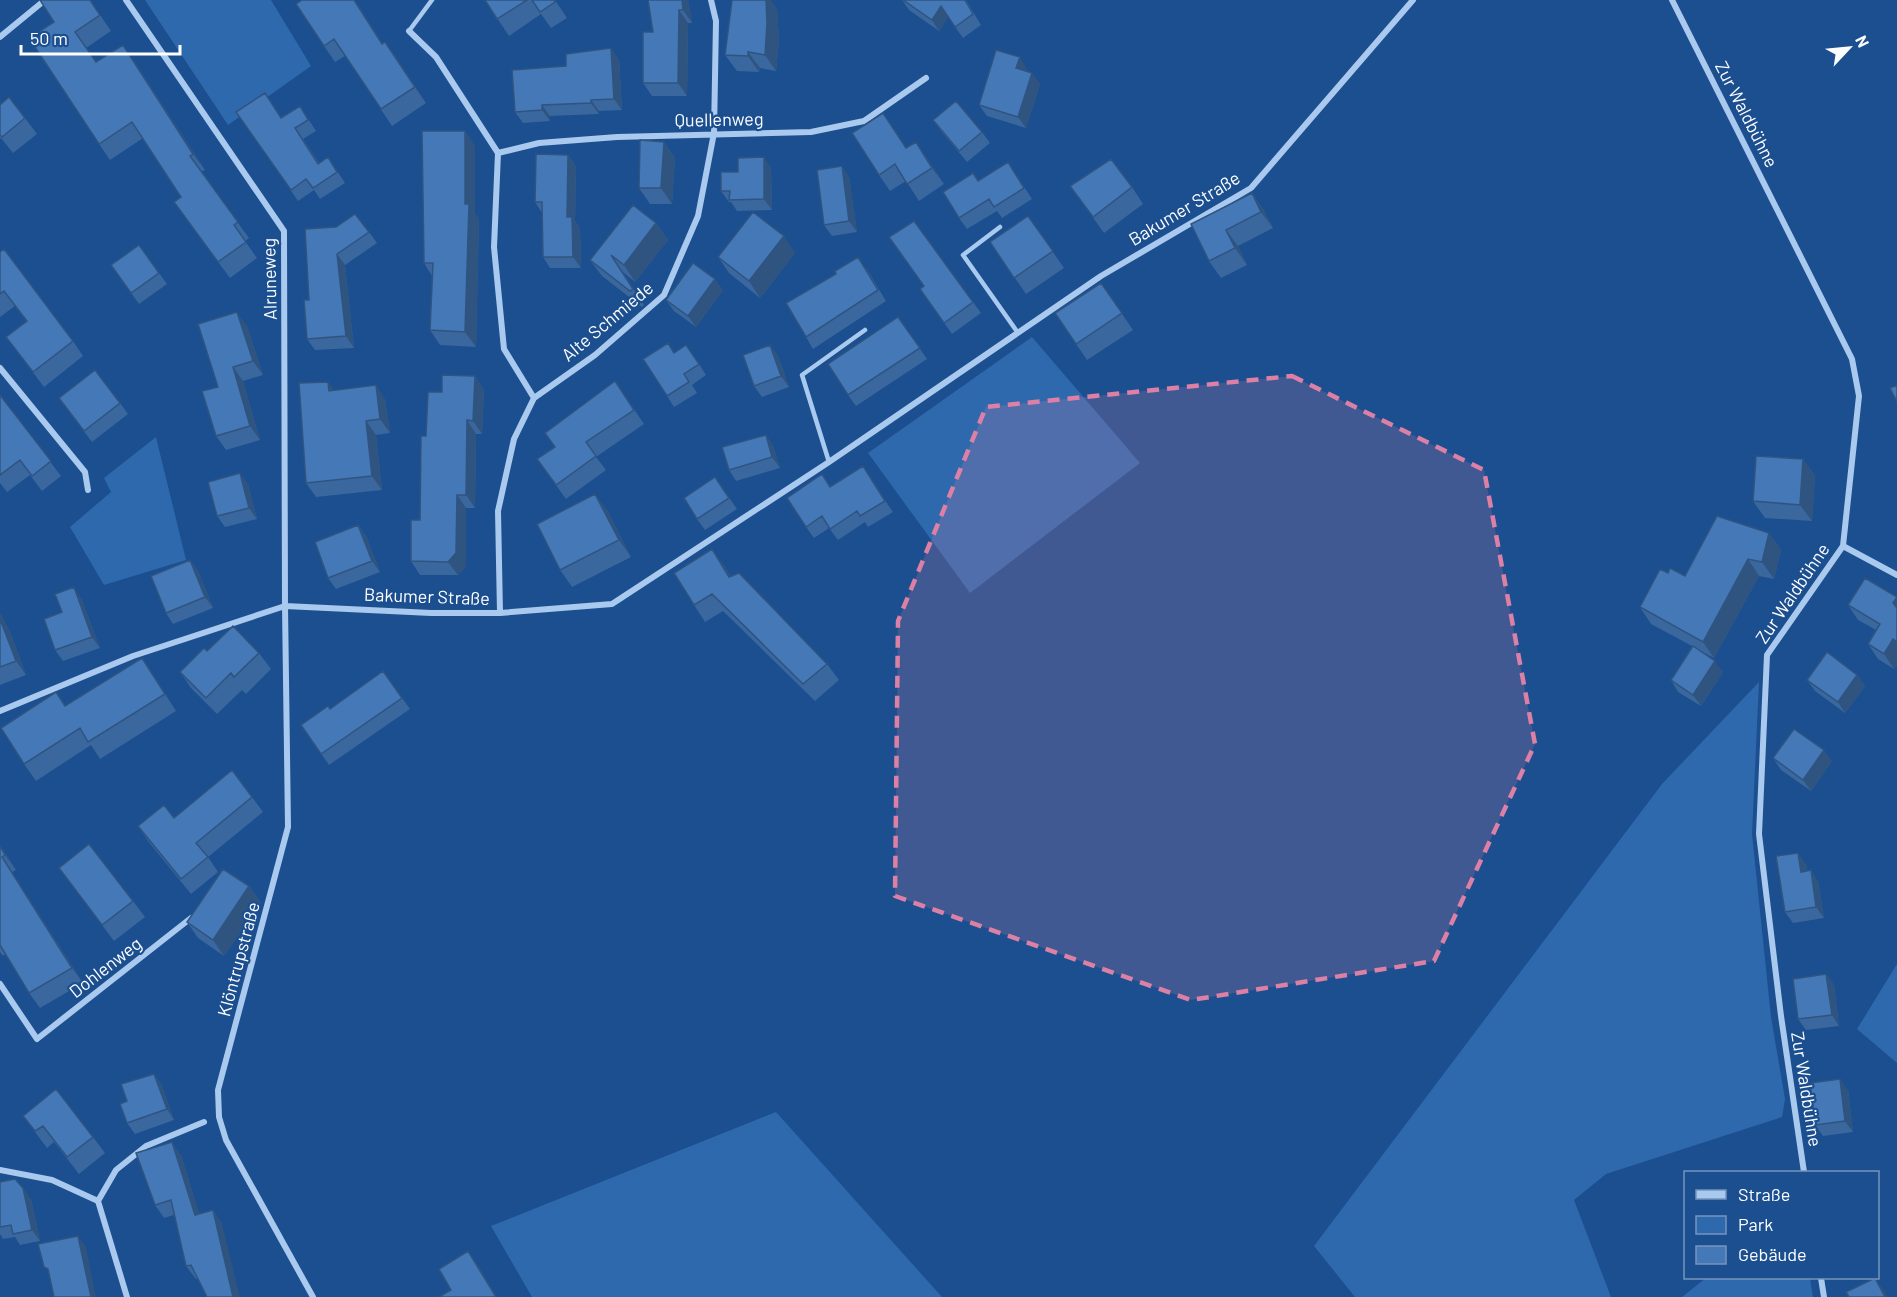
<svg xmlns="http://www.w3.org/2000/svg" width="1897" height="1297" viewBox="0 0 1897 1297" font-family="Barlow,sans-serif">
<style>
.green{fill:#2e69ad}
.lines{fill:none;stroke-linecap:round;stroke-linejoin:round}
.service{stroke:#a9c9ee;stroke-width:4.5}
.minor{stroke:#a9c9ee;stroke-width:6}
.wall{fill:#3a679d}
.shaded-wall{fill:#305480}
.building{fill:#4478b7;stroke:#305480;stroke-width:1.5}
.marked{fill:#dd80a5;fill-opacity:0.2;stroke:#dd80a5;stroke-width:4.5;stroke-dasharray:12 8;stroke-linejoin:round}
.labels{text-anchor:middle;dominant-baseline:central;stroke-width:4.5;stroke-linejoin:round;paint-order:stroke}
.street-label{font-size:18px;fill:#fff;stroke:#1b4f8f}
</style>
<rect width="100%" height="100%" fill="#1b4f8f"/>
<path class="green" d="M145,0H271L311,66L228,125Z
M1032,337L1140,463L970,593L868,453Z
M156,437L186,560L104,585L70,527L111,492L104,478Z
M1759,682L1752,834L1771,1017L1785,1099L1782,1117L1606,1174L1574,1200L1611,1297H1355L1314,1246L1662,784Z
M1897,964V1063L1857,1029Z
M776,1112L942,1297H532L491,1226Z
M1706,1278H1810L1813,1297H1682Z"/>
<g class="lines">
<path class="service" d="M409,31L432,0
M1000,227L963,255L1018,333
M829,462L802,375L865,330"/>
<path class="minor" d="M126,0L284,231L285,606L288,827L218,1090L219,1117L226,1140L313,1297
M1672,0L1852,359L1859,396L1843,546L1767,655L1759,834L1781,1016L1804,1172
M409,31L436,57L498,153L494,247L504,349L534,398
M0,37L45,0
M498,153L539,143L617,137L811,132L864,121L926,78
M0,368L85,472L88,490
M1843,546L1897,575
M500,613L498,511L514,439L534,398L595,355L664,295L698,216L714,133L716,21L711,0
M0,711L133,656L285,606L431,613H500L612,604L829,462L1101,276L1251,188L1413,0
M0,984L37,1039L191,918
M0,1170L52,1180L98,1201L127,1297
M98,1201L116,1170L146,1146L204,1122
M1821,1278L1824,1297"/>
</g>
<path class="wall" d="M90,0L111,31L86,48L96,62L134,61L205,170L201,172L249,238L245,241L257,258L230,278L185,218L181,197L143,138L110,160L99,144L54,22Z
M355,0L382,43L385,42L426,103L392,126L345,56L335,62L324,46Z
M485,0H555L567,18L551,28L541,14L509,36Z
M648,0H688L692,23H688L687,96H652L643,83L653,32Z
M902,0H966L981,25L963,38L948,17L939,31L909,10Z
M777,9L779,40L776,71L760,68L759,72L737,71L725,55Z
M619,59L622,110L599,111V114L550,116V121L523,123L515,112L566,66Z
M1027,69L1026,72L1040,84L1026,128L987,116L979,105Z
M265,93L281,117L300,106L316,131L303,139L319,163L328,157L345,183L320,199L314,190L298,201L236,112Z
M0,103L25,118L37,134L13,153L1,138L0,139Z
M933,120L982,132L990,143L967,162L941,131Z
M895,130L906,148L916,142L944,184L919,201L906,181L890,191L879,175Z
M465,131L475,147V214L479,219L476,347L440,345L430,330L432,276L424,263Z
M664,142L675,158L672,204H650L639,188Z
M568,155L576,166L575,221L580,228L581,268H550L543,257L542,213L535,202Z
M771,168L772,210L737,211L731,202H729L721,191L738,172Z
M1015,173L1032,199L1002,218L997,211L967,229L959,218L978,181Z
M849,177L857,232L832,236L824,225Z
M1070,186L1132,187L1143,204L1104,233Z
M1252,193L1263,209L1273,228L1238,246L1247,265L1221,278L1209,261L1191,224Z
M1028,216L1064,268L1026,294L990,242Z
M914,221L981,313L952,334L920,289L924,286Z
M656,223L668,240L635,282L623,272L644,305L642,307L602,276L590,260Z
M305,229L369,232L377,243L345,265L354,348L315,350L307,339L309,300Z
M139,245L167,284L139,304L111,265Z
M0,252L73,341L83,356L44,387L6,337L26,321L15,306L0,317Z
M795,253L760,298L729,273L718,257Z
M866,268L886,301L813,349L806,337Z
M1101,283L1133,330L1087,360L1055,313Z
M723,290L696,327L674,311L666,300Z
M898,317L927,359L856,406L848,395Z
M247,326L263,375L243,381L260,440L226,450L216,436L218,387Z
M770,345L778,356L789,387L762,397L754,386Z
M675,353L694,356L706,375L692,385L697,393L674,407L667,396Z
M475,376L484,390L482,434H476L475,508H466V566L458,575H420L411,561L420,520L426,436Z
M615,381L644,424L596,457L606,470L566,499L537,459L554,447Z
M334,391L385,399L390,433L376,435L382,490L316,497L306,483Z
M0,395L61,476L42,491L30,475L7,492L0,483Z
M59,398L120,403L128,414L92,442Z
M766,435L773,446L780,468L736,481L729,470Z
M1803,459L1815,476L1812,521L1765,518L1753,501Z
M863,466L893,512L868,527L865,522L838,540L829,528L814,538L806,527L831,486Z
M715,477L737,509L705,530L697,519Z
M248,484L257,519L225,527L217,516Z
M607,510L631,557L572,587L560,570Z
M358,525L366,536L380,572L336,589L328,578Z
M1769,533L1781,550L1774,579L1759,576L1714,658L1697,649L1723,672L1701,706L1678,692L1671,680L1692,646L1651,624L1640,607L1668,573L1685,576Z
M190,560L198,571L213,608L173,624L166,613Z
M724,565L730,576L827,664L839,680L815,701L723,611L705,622L694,605Z
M1865,578L1897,598V665L1894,669L1878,659L1868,644L1876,630L1858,620L1848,605Z
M81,598L100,648L63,661L55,650L62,612Z
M0,613L10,632L26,675L0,685Z
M207,651L259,653L271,669L246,694L242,690L217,714L191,688L180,672Z
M383,671L410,709L329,765L301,725L330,709Z
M153,674L176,711L100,759L91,745L36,781L24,764L66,706Z
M1857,675L1865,686L1845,713L1815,691L1807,680Z
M1773,758L1832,761L1811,791L1781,770Z
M252,797L263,812L208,857L218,872L191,894L148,841L138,826Z
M0,845L16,870L12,872L83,983L40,1008L29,993L5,954L3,956L0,952Z
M1806,864L1807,871L1818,881L1824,918L1793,923L1785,912Z
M59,868L133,901L145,917L114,941Z
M249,886L261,903L224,956L198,938L187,922Z
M1826,974L1834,985L1839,1026L1806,1030L1798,1019Z
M154,1074L162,1086L174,1120L135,1134L127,1123V1101Z
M1848,1090L1853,1132L1823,1136L1815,1125Z
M23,1116L93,1137L105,1153L79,1174L54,1142L47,1148Z
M181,1155L199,1214L213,1210L222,1224L198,1279H196L186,1266L174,1215L164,1218L155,1205Z
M0,1182L31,1199L40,1241L20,1245L15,1237L3,1239L0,1234Z"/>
<path class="shaded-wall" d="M354,0H355L393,60L382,44Z
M682,0H688L692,23L683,10Z
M766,0H771L777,9L779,40L776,71L765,55Z
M941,6L948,17L939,31L932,20Z
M679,10L688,23L687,96L678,83Z
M385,42L397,58L426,103L415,87Z
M123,45L134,61L205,170L193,154Z
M611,48L619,59L622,110L614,99Z
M748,52L760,68L759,72L748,56Z
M1020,57L1027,69L1024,79L1016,68Z
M1032,73L1040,84L1026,128L1018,117Z
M591,100L599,111V114L591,103Z
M542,105L550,116V121L542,110Z
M883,113L895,130L917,165L906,148Z
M465,131L475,147V214L479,219L476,347L465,332Z
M664,142L675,158L672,204L661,188Z
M916,142L927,158L944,184L932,168Z
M568,155L576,166L575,221L580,228L581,268L573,257L567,217Z
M764,157L771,168L772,210L764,199Z
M842,166L849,177L857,232L849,221Z
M1252,193L1263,209L1273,228L1261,212Z
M656,223L668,240L635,282L624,265Z
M1226,230L1238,246L1247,265L1235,248Z
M784,236L795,253L760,298L749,281Z
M337,254L345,265L354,348L346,336Z
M611,255L623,272L644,305L633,289Z
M715,279L723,290L696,327L688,316Z
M237,312L247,326L263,375L253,361Z
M770,345L778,356L789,387L781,376Z
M233,367L243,381L260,440L250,426Z
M475,376L484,390L482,434L473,421Z
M328,382L338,396L329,391Z
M376,385L385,399L390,433L380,419Z
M467,420L476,434L475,508L466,495Z
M366,421L376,435L382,490L372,476Z
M766,435L773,446L780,468L772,457Z
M1803,459L1815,476L1812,521L1800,505Z
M863,466L871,477L893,512L885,501Z
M240,473L248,484L257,519L249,508Z
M595,494L607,510L631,557L619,540Z
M457,495L466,508V566L458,575L448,562Z
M358,525L366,536L380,572L372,561Z
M1769,533L1781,550L1774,579L1762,562Z
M712,549L724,565L740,593L729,577Z
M1748,559L1759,576L1714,658L1703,642Z
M190,560L198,571L213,608L205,597Z
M74,587L81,598L100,648L92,637Z
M1897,597V609L1893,603Z
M0,613L10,632L26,675L16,661L0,619Z
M1893,639L1897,644V665L1894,669L1884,654Z
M142,658L153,674L176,711L165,694Z
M1715,661L1723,672L1701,706L1693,695Z
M1857,675L1865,686L1845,713L1838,702Z
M1824,750L1832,761L1811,791L1803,780Z
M0,845L16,870L5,855L0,846Z
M1798,853L1806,864L1809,883L1801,872Z
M2,857L12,872L83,983L72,968Z
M1811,870L1818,881L1824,918L1816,907Z
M249,886L261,903L224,956L213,940Z
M1826,974L1834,985L1839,1026L1832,1015Z
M154,1074L162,1086L174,1120L167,1109Z
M1840,1079L1848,1090L1853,1132L1845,1121Z
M172,1142L181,1155L204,1228L195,1215Z
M23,1188L31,1199L40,1241L32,1230Z
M213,1210L222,1224L240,1297H233Z
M78,1236L86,1247L96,1297H91Z
M468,1251L480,1268L497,1297H496Z
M1875,1278L1885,1292L1888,1297H1885Z"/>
<path class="building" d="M40,0H90L100,15L75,32L96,62L123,45L193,154L190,156L238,222L234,225L246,242L218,262L174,202L181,197L132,122L99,144L29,38L54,22Z
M302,0H354L382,44L385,42L415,87L381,109L334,39L324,46L296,4Z
M485,0H527L497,19Z
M532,0H554L555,2L540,12Z
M648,0H682L683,10H679L678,83H643V32H653Z
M732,0H766L767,23L765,55L748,52V56L725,55Z
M903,0H965L973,14L955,27L941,6L932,20Z
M611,48L614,99L591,100V103L542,105V110L515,112L512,70L566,66V54Z
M996,50L1020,57L1016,68L1032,73L1018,117L979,105Z
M265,93L281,118L300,106L308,120L295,128L318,164L328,157L337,172L313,188L306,179L291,190L236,112Z
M9,97L25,118L2,137L0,135V103L1,104Z
M956,101L982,132L959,151L933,120Z
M883,113L906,148L916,142L932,168L907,184L895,164L879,175L852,133Z
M422,131H465V204H469L465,332L430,330L433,263H424Z
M640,140L664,142L661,188H639Z
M536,154L568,155L567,217H572L573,257H543L542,202H535Z
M764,157V199L729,200L730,191H721V172H738V158Z
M1111,159L1132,187L1093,217L1070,186Z
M1008,162L1024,188L994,207L989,199L959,218L943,192L973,173L978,181Z
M842,166L849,221L824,225L817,170Z
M1252,193L1261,212L1226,230L1235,248L1209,261L1191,224Z
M633,205L656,223L624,265L611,255L633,289L630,291L590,260Z
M753,212L784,236L749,281L718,257Z
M355,214L369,232L337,254L346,336L307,339L304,300H309L305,229L336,227Z
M1028,216L1053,251L1014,278L990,242Z
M914,221L973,302L944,323L920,289L924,286L889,237Z
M139,245L159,273L131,293L111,265Z
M4,249L73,341L33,372L6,337L27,321L4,291L0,294V252Z
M858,257L878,290L806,337L786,303L836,274L835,271Z
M693,263L715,279L688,316L666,300Z
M1101,283L1122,313L1076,344L1055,313Z
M237,312L253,361L233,367L250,426L216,436L202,391L218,387L198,324Z
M898,317L920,348L848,395L828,364Z
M668,343L674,353L686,345L699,364L684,374L689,382L667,396L643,359Z
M770,345L781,376L754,386L743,355Z
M95,370L120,403L84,431L59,398Z
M442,375L475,376L473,421L467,420L466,495H457L456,553L448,562L411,561V520H420L421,436H426L428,392H442Z
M615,381L634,410L586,442L596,456L556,485L537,459L555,447L545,433Z
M328,382L329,391L376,385L380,419L366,421L372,476L306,483L299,383Z
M1897,385V402L1890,388Z
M0,395L51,461L32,476L20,460L0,475Z
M766,435L772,457L729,470L722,447Z
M1756,456L1803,459L1800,505L1753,501Z
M863,466L885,501L860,516L857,511L830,529L822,516L806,527L787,498L822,474L830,487Z
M240,473L249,508L217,516L208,482Z
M715,477L729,498L697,519L684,498Z
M595,494L619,540L560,570L537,524Z
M1717,516L1769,533L1762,562L1748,559L1703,642L1640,607L1660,569L1668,573L1670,568L1685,576Z
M358,525L372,561L328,578L315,542Z
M712,549L729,577L739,573L827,664L803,684L712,594L694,605L674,573Z
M190,560L205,597L166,613L151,576Z
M1865,578L1897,597L1893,603L1897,608V642L1893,639L1884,654L1868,644L1880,624L1848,605Z
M74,587L92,637L55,650L44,619L62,612L55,594Z
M0,619L16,661L0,667Z
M233,626L259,653L234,677L231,673L206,698L180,672L204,648L207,651Z
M1693,646L1715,661L1693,695L1671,680Z
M1827,652L1857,675L1838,702L1807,680Z
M142,658L165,694L88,742L80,728L24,764L1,728L56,692L65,706Z
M383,671L402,698L321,754L301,725L328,706L330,709Z
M1794,729L1824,750L1803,780L1773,758Z
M232,770L252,797L196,843L208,857L181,879L138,826L164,805L174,818Z
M89,844L133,901L102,925L59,868Z
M0,846L5,855L2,857L72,968L29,993L0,945Z
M1798,853L1801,872L1811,870L1816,907L1785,912L1776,856Z
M223,869L249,886L213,940L187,922Z
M1826,974L1832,1015L1798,1019L1793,979Z
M154,1074L167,1109L127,1123L120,1104L127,1101L121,1084Z
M1840,1079L1845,1121L1815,1125L1810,1083Z
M56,1089L93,1137L67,1157L43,1126L35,1131L23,1116Z
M172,1142L195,1215L213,1210L233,1297H207L191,1265L186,1266L171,1200L155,1205L136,1153Z
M15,1179L23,1188L32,1230L13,1234L11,1225L0,1227V1182Z
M78,1236L91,1297H54L48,1269L44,1267L38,1244Z
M468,1251L496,1297H439L451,1290L439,1269Z
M1875,1278L1885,1297H1849L1846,1292Z"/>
<path class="marked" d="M1292,376L1484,470L1535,744L1434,961L1191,1000L895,896L898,621L986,407Z"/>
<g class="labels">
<g class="street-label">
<text transform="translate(1747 114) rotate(63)">Zur Waldbühne</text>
<text transform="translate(719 119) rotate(-1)">Quellenweg</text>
<text transform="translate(1184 208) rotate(-31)">Bakumer Straße</text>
<text transform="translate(269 279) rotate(-91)">Alruneweg</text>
<text transform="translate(607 321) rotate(-40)">Alte Schmiede</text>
<text transform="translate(1792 593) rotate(-56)">Zur Waldbühne</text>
<text transform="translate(427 596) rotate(2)">Bakumer Straße</text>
<text transform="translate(238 959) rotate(-75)">Klöntrupstraße</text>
<text transform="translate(105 967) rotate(-38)">Dohlenweg</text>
<text transform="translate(1807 1089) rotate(81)">Zur Waldbühne</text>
</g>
</g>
<rect x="1684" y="1171" width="195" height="108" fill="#1b4f8f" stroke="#7695bc" stroke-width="1.5"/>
<rect x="1696" y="1190" width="30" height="9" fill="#a9c9ee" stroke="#7695bc" stroke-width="1.5"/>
<text x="1738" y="1201" font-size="18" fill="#ffffff">Straße</text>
<rect x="1696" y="1216" width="30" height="18" fill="#2e69ad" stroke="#7695bc" stroke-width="1.5"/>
<text x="1738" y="1231" font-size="18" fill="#ffffff">Park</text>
<rect x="1696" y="1246" width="30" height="18" fill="#4478b7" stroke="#7695bc" stroke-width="1.5"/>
<text x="1738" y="1261" font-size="18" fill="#ffffff">Gebäude</text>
<g transform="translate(1849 48) rotate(64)" stroke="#1b4f8f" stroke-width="4.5" paint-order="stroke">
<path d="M0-4.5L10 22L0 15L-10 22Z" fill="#ffffff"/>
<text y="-9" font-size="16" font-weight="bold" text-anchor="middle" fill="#ffffff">N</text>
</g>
<path d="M21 45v9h159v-9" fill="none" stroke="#ffffff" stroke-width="3"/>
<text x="30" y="45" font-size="18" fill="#ffffff" stroke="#1b4f8f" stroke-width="4.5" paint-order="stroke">50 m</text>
</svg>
